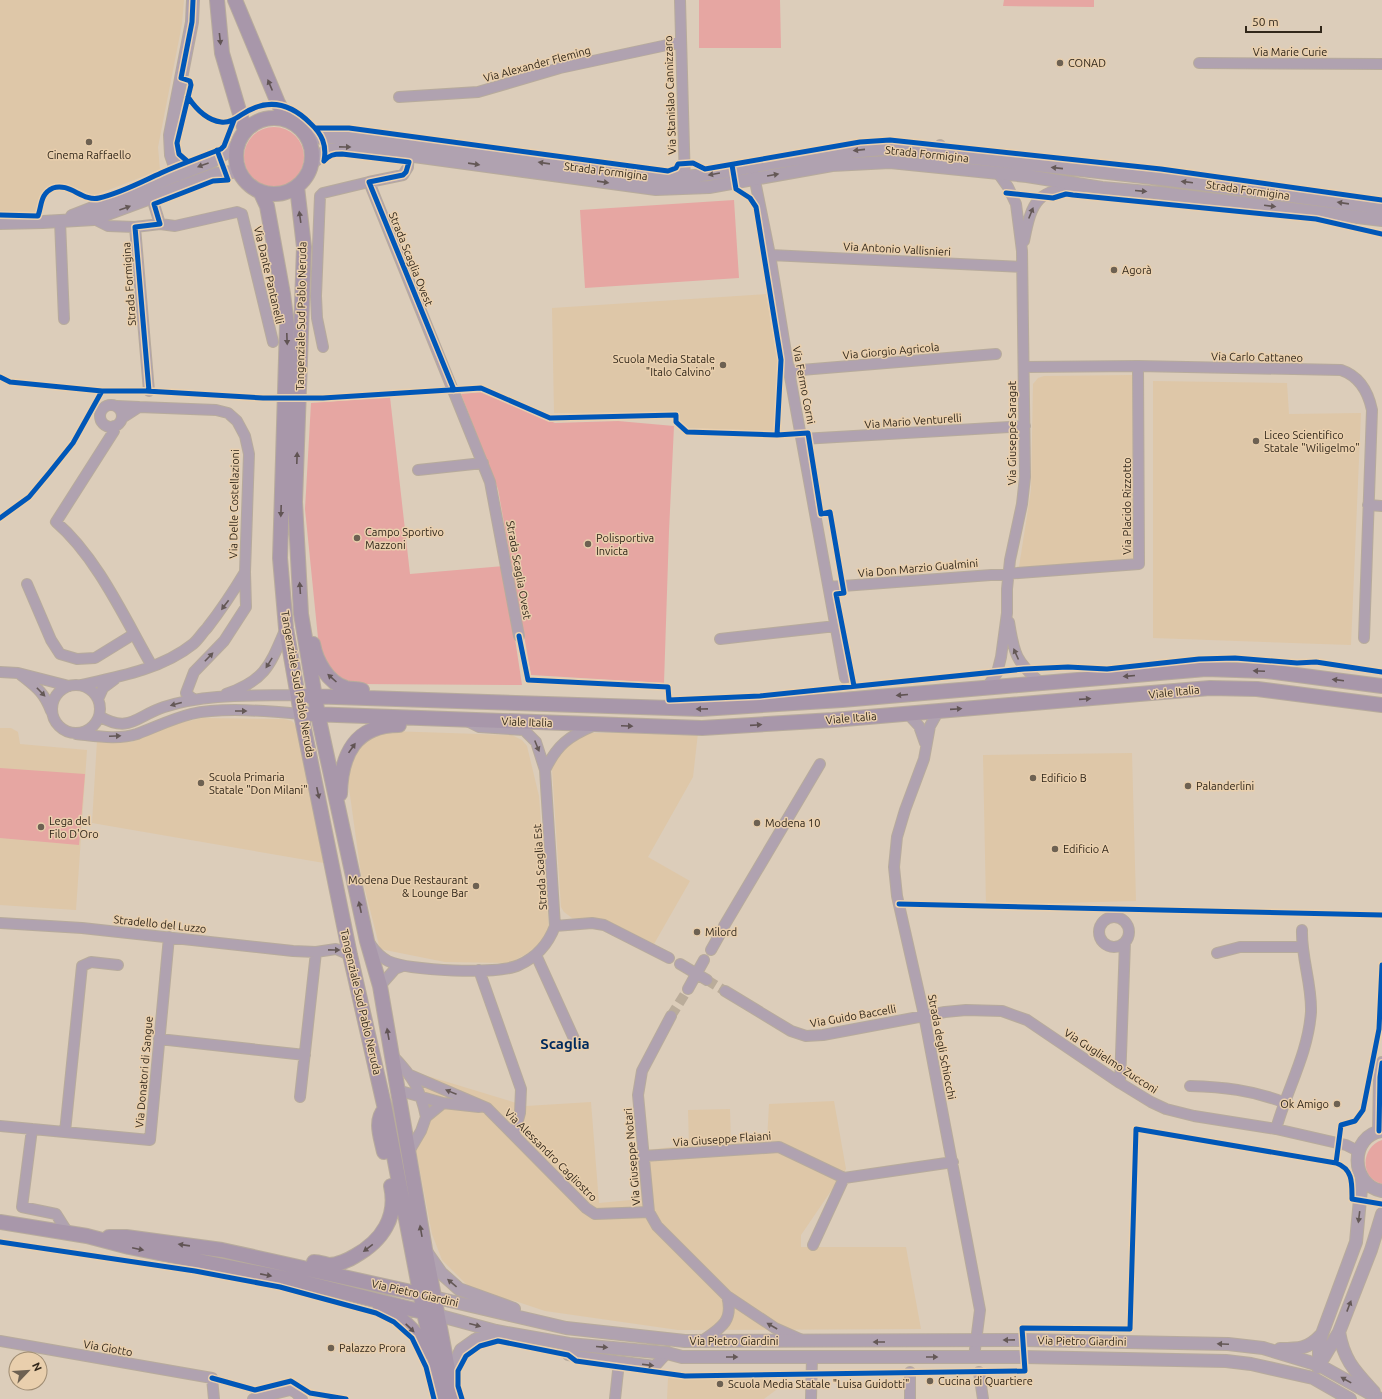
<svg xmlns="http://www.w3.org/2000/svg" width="1382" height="1399" viewBox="0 0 1382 1399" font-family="Ubuntu,sans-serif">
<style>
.built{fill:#dec7a8}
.green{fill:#e6a6a2}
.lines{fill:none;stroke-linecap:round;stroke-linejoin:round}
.minor-tunnel{stroke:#baac9a;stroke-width:10;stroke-dasharray:10 5;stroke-linecap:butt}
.minor-casing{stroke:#b7ab9c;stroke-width:12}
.tertiary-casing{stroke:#b7ab9c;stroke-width:14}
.secondary-casing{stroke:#b7ab9c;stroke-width:16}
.minor{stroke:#b0a2b0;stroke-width:10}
.tertiary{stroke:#b0a2b0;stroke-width:12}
.secondary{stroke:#a897aa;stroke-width:14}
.cycleway-casing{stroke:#e9cfad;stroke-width:8}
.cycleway{stroke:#0057b8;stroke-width:5}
.oneway{fill:#615454}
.oneway2{fill:#645856}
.poi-dot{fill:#6d6152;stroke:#e9cfad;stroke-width:1.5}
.labels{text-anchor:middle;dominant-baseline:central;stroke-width:3;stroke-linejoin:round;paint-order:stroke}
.street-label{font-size:11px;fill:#31271a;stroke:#e9cfad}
.poi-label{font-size:11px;fill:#31271a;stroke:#e9cfad;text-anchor:start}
.district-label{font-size:15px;font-weight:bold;fill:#002a5c;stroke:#e9cfad}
</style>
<rect width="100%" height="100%" fill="#dccdba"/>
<path class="built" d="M0,0H184L182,24L158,147L160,170L93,196L79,189L67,185H57L48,189L40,197L37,214L0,213Z
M766,294L779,371L774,431L686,428L679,419L678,412L554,413L552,308Z
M1132,375L1134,560L1019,567L1031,490L1033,384L1038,378L1044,376Z
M1153,381L1287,383L1289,414L1361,413L1351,645L1153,638Z
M202,718L284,719L292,721L298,728L324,863L92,823L97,741L132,742L171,725Z
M0,728H11L18,732L20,744L87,750L76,910L0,905Z
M388,731L512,735L522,740L527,746L539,796L549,930L542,941L528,953L510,963L445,962L380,949L361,874L347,774L351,758L363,741Z
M587,733H698L693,777L648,857L690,881L654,944L614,924L600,920L572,918L564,912L561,907L552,769L554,762L567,744Z
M1132,753L1136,901L986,905L983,755Z
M421,1074L526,1106L591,1102L599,1203L641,1199L637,1151L689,1145L688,1110L730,1109L731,1142L767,1141L769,1104L834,1101L846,1169L801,1235V1247H906L921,1329L678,1330L545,1311L515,1301L492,1296L468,1286L442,1260L432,1234L415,1145L430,1119Z
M768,1377L776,1390L764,1399H667L668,1378Z"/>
<path class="green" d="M699,0H780L781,48H699Z
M1004,0H1094V7L1003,6Z
M244 157a30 30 0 1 1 60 0a30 30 0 1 1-60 0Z
M734,200L739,278L585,288L580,210Z
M483,392L555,423L618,421L674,426L669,531L664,683L531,675L498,489L461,394Z
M390,397L410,574L504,566L522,685L355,684C333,675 329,669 319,648L305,509L311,403Z
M0,768L85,774L79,845L0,838Z
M1382,1140V1184C1359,1178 1361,1147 1382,1140Z"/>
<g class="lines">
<path class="minor-tunnel" d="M707,980L725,991
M671,1016L688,989"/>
<defs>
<path id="minor" d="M680,0L685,184
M1199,63L1382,64
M399,97L478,92L560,68L681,42
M409,149L408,167L403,175L369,182L490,482L519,636
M933,166L940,145
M753,171L770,255L789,371L845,678
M152,198L160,224
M94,219L108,226L135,227L160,224L175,226L237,212L242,214L273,342
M60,221L64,319
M135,227L149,391
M1024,241C1032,200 1037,189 1081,188
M770,255L1022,267
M323,347L317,318L316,296L320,196L323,193L369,182
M1024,367L1138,366L1341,370C1359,376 1368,391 1372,410L1364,638
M789,371L996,354
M100 416a11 11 0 1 1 22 0a11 11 0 1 1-22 0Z
M117,406L139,407L122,418
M139,407L216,410L228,413L237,421L245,436L249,454L245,572L246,607L224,641L194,672L186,693L193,699
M114,426V431L56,522C97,557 125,619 152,666
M802,439L1025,426
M418,470L483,463
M1368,505L1382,506
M27,584L51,640L60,654L77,659L95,658L134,634
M829,587L1139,564L1138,366
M1009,622C1014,654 1016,662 1041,683
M720,639L836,626
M0,672L18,673L69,686
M21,675C36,687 44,692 51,711
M52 709a24 24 0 1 1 48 0a24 24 0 1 1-48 0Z
M81,685C118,677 162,669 193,644C198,640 202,633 207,628C221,610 233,592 245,572
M987,687L997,673L1001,657L1007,613V589L1010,560L1022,504L1025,477L1022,251L1016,204L1008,187L998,173
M226,694C266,680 270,665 286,628
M98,699L103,688L115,679
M939,710L930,726L924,759L905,810L897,837L894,867L897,896L924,1015L980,1310L974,1357
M907,713L919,726L925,743
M99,716C130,734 136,716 164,707C207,693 253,696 298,695
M76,734C96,736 118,740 137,734C156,727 171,719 191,714C222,707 269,711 301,714
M545,770C557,745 569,736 593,726
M1099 932a15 15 0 1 1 30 0a15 15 0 1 1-30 0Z
M0,923L82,928L293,951L316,952L336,949L350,955
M555,926L592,923L604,925L669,958
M724,926L820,764
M370,944C375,951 380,957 388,961C409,971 498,975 519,965C537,957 548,945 555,926L545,770L536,742L524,730L479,727L467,721
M711,950L720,934
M1217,953L1240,947H1302
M536,955L576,1043
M680,964L707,980
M479,970L521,1089L520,1113L514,1135
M380,986L395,969L403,966
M688,989L704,960
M725,991L791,1031L806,1036L823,1035L945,1012L966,1010L1002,1011L1027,1020L1120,1083L1151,1102L1166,1109L1194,1116L1276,1129L1346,1145L1358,1151
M671,1016L642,1071L638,1095L649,1212L657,1226L727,1296L775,1328L802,1340
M159,1039L305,1055
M392,1055C413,1077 420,1088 426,1117
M410,1075L487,1108L586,1208L595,1214L649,1212
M1120,1083L1125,942
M1190,1086C1223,1087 1252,1090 1283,1102
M397,1090L443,1103L479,1107
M300,1097L316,952
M0,1126L150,1140L169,937
M32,1129L22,1207L56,1214L68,1233
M1276,1129C1287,1089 1308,1054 1311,1012C1312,984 1301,957 1302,930
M65,1132L82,966L91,962L118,965
M408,1153L421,1131L426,1117L443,1103
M644,1156L779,1147L844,1178L953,1162
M813,1245L844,1178
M0,1341L212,1378L214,1399
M702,1341C721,1328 734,1321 727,1296
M569,1344L568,1355L655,1366L667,1353
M910,1372V1399
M979,1372L983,1399
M253,1399L290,1390L295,1392L302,1399
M615,1399L619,1362
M811,1399L812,1358"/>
<path id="tertiary" d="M306,135L323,138L347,136L658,178C695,178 730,171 766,164C808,157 850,150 893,149L1161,179L1382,208
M312,163L326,151L348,147L656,189L709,187L832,165L890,162L1027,176L1102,188L1160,193L1382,220
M178,175L171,155L170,135L192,22L193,0
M72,216L211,162L237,146
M0,223L43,222L94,219L199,180L216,174L239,171
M1379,1131L1380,1077L1382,1063
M1382,1131C1349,1136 1350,1185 1382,1191
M427,1253L441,1273L459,1289L514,1309
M433,1297L566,1328L685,1341L1023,1340L1228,1344L1263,1348L1319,1365L1380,1399
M437,1315L496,1331L569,1344L667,1353L682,1357H1024L1226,1361L1251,1364L1313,1378L1350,1399
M1339,1332C1344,1361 1355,1371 1374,1392
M1280,1349C1299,1349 1308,1349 1321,1335
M1319,1365V1347L1322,1334L1356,1242L1362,1178
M1318,1367L1339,1332L1371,1250L1382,1214
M449,1375L461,1350L475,1340L496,1331"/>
<path id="secondary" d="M217,0L222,53L245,131
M235,0L278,103L287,120
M236 156a38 38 0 1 1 76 0a38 38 0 1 1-76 0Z
M297,187L304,247L295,502L301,614L318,715L367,941L380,986L425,1249L449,1375L455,1399
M260,191L267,206L283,294L287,325L280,558L286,628L301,714L350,955L385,1109L424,1313L444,1399
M313,644C316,661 328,683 346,688C351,689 357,689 362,690
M306,696L701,709L842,700L1206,669L1266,671L1382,686
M310,714L702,728L833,720L1210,688L1257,689L1382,705
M340,794C341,755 355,725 399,725
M384,1152C381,1137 374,1121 385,1109
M0,1222L87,1236L129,1247L298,1281L431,1314
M109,1237H126L222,1250L429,1296
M314,1262C319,1262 324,1264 329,1265C337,1265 349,1260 355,1256C382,1241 398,1217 391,1186
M380,1307C401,1315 417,1333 428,1352"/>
</defs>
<use href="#minor" class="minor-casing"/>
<use href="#tertiary" class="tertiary-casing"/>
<use href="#secondary" class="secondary-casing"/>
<use href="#minor" class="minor"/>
<use href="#tertiary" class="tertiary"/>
<use href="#secondary" class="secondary"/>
<defs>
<path id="cycleway" d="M188,97C196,109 206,120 221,122C229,123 235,119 241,115C266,98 289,102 310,123C322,134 327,145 324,161
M315,128H349L668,171L676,168L678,164L693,163L705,169L860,142L890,140L1161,169L1382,200
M187,161L179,154L177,143L191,85L190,81L181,78L192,22L193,0
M324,161C329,155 334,154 342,154L409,162L406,172L403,175L369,182L454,390
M732,165L736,189L750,198L756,207L781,360L777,435
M1006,193L1053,198L1066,194L1073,195L1316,219L1382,234
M0,215L38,216C42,205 40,194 53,188C69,182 83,202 99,198C121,193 141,182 161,173C181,164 201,157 221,149L224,146L234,120
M0,377L10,382L102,391H146L263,398H323L481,388L550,418L676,415V422L687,432L777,435L808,433L821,514L830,512L844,593L836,594L854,686
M149,391L135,227L160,224L154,204L213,181L228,180L217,150
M0,518L29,497L49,473L73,443L102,391
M519,636L528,680L668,687L669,700L760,696L1024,669L1068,667L1107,669L1199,659L1235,658L1297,663L1316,662L1382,672
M899,904L1382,915
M1379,1131L1380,1077L1382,1063
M1336,1163L1341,1125L1355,1121L1363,1110L1379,1029L1382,965
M0,1242L195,1271L280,1287L376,1313L394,1322L412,1338L426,1367L434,1399
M212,1378L255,1390L291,1381L310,1393L346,1399
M462,1399L458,1386V1371L466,1356L480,1346L498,1341L568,1355L576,1361L685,1376L1025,1371L1022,1328L1130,1329L1136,1129L1336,1163C1353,1169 1352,1183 1352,1199L1382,1204"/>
</defs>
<use href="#cycleway" class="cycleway-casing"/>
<use href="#cycleway" class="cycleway"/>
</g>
<defs><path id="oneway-solid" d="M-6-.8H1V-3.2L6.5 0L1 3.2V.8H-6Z"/></defs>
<g class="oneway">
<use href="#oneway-solid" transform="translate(220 39) rotate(84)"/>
<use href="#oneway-solid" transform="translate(270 85) rotate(-113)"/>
<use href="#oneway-solid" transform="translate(300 217) rotate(-98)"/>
<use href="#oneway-solid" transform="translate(287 339) rotate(88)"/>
<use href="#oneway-solid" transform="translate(297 458) rotate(-88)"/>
<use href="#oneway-solid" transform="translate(281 511) rotate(92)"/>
<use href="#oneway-solid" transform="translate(300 588) rotate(-94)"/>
<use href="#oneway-solid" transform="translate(1259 671) rotate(-178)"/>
<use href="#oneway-solid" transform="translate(1129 676) rotate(175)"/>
<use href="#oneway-solid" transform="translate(332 678) rotate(-138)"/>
<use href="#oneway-solid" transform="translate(1338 680) rotate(-173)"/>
<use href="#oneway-solid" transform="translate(902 695) rotate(175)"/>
<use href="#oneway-solid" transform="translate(1085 699) rotate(-4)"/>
<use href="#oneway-solid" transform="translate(702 709) rotate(179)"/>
<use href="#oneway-solid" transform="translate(956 709) rotate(-4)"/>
<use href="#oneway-solid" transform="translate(756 725) rotate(-4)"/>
<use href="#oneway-solid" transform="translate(627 726) rotate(2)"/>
<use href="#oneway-solid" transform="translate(352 748) rotate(-55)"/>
<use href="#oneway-solid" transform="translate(318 793) rotate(78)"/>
<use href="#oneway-solid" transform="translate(360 907) rotate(-102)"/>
<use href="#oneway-solid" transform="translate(388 1034) rotate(-100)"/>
<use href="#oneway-solid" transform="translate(421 1231) rotate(-100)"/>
<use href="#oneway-solid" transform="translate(184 1245) rotate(-172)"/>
<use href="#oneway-solid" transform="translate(368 1248) rotate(143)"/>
<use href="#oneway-solid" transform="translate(138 1249) rotate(12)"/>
<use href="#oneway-solid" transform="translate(266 1275) rotate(11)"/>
<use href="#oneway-solid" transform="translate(410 1328) rotate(44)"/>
</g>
<g class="oneway2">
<use href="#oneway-solid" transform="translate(345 147) rotate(1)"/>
<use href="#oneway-solid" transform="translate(859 150) rotate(174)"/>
<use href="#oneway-solid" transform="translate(544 163) rotate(-172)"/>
<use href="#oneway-solid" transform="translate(474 164) rotate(8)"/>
<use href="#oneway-solid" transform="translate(203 165) rotate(160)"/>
<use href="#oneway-solid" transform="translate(1057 168) rotate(-174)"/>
<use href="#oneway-solid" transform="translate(714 174) rotate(170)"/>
<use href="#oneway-solid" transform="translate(773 175) rotate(-10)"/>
<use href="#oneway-solid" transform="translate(603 182) rotate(8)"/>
<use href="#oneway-solid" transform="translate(1187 182) rotate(-173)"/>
<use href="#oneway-solid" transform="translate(1141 191) rotate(5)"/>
<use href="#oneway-solid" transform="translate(1343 203) rotate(-172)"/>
<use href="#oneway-solid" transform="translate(1270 206) rotate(7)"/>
<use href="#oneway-solid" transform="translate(125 208) rotate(-20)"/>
<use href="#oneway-solid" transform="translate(1031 213) rotate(-68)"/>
<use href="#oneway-solid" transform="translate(225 605) rotate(127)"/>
<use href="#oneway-solid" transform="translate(1016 654) rotate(-114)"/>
<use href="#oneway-solid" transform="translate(209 657) rotate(-46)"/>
<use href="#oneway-solid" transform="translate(269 663) rotate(122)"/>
<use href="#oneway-solid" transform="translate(41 692) rotate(46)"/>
<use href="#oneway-solid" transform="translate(176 704) rotate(165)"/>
<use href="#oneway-solid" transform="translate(241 711)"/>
<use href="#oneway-solid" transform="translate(115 736) rotate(-2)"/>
<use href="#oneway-solid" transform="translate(537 746) rotate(68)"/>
<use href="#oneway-solid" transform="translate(334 950) rotate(1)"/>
<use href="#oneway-solid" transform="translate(451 1092) rotate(-158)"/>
<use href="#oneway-solid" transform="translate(1359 1217) rotate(97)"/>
<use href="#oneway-solid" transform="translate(452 1283) rotate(-140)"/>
<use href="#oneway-solid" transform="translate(1349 1306) rotate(-69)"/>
<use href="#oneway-solid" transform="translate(475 1325) rotate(15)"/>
<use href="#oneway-solid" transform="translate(772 1326) rotate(-150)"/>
<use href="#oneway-solid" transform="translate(1009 1340) rotate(179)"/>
<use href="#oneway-solid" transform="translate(879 1342) rotate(180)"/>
<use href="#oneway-solid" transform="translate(1223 1344) rotate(-178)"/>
<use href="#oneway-solid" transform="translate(602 1347) rotate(5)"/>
<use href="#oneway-solid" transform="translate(732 1357)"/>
<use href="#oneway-solid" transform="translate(932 1357)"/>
<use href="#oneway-solid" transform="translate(648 1365) rotate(7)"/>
<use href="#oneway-solid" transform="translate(1346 1380) rotate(-151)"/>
</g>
<g class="poi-dot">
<circle cx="1060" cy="63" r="4"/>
<circle cx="89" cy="142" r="4"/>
<circle cx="1114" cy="270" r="4"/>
<circle cx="723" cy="365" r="4"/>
<circle cx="1256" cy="441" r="4"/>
<circle cx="357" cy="538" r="4"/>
<circle cx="588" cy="544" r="4"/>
<circle cx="1033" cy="778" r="4"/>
<circle cx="201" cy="783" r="4"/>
<circle cx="1188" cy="786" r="4"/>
<circle cx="757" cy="823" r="4"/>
<circle cx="41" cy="827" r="4"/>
<circle cx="1055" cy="849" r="4"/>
<circle cx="476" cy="886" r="4"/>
<circle cx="697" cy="932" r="4"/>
<circle cx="1337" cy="1104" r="4"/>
<circle cx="331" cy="1348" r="4"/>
<circle cx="930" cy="1381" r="4"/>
<circle cx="720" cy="1384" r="4"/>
</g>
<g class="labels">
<g class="street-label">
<text x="1290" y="52">Via Marie Curie</text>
<text transform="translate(537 64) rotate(-15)">Via Alexander Fleming</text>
<text transform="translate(670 95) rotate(-92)">Via Stanislao Cannizzaro</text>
<text transform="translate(927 154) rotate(6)">Strada Formigina</text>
<text transform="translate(606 171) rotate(7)">Strada Formigina</text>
<text transform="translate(1248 190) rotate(8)">Strada Formigina</text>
<text transform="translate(897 249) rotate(3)">Via Antonio Vallisnieri</text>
<text transform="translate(411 259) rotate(68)">Strada Scaglia Ovest</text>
<text transform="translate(269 275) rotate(77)">Via Dante Pantanelli</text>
<text transform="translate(129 284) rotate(-94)">Strada Formigina</text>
<text transform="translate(301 316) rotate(-89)">Tangenziale Sud Pablo Neruda</text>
<text transform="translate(891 351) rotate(-5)">Via Giorgio Agricola</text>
<text transform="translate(1257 357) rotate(1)">Via Carlo Cattaneo</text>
<text transform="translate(804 385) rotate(79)">Via Fermo Corni</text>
<text transform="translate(913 421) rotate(-4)">Via Mario Venturelli</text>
<text transform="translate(1012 433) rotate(-90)">Via Giuseppe Saragat</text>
<text transform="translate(234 504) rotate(-89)">Via Delle Costellazioni</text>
<text transform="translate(1127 506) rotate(-90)">Via Placido Rizzotto</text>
<text transform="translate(918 568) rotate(-5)">Via Don Marzio Gualmini</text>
<text transform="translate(519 570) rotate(80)">Strada Scaglia Ovest</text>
<text transform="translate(298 684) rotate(80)">Tangenziale Sud Pablo Neruda</text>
<text transform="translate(1174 692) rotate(-6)">Viale Italia</text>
<text transform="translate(851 718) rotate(-5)">Viale Italia</text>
<text transform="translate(527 722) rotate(2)">Viale Italia</text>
<text transform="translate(540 867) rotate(-94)">Strada Scaglia Est</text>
<text transform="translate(160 924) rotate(6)">Stradello del Luzzo</text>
<text transform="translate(361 1002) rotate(77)">Tangenziale Sud Pablo Neruda</text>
<text transform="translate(853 1016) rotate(-10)">Via Guido Baccelli</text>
<text transform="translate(942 1047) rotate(79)">Strada degli Schiocchi</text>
<text transform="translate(1111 1061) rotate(33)">Via Guglielmo Zucconi</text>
<text transform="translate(144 1072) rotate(-85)">Via Donatori di Sangue</text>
<text transform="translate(722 1139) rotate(-4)">Via Giuseppe Flaiani</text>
<text transform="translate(551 1155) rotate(45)">Via Alessandro Cagliostro</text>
<text transform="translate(632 1157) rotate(-95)">Via Giuseppe Notari</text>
<text transform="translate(415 1293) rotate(13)">Via Pietro Giardini</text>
<text x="734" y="1341">Via Pietro Giardini</text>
<text transform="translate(1082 1341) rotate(1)">Via Pietro Giardini</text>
<text transform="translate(108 1348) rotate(10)">Via Giotto</text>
</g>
<g class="poi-label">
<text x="1068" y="63">CONAD</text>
<text x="89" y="155" text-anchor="middle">Cinema Raffaello</text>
<text x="1122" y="270">Agorà</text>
<text x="715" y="359" text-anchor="end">Scuola Media Statale<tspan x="715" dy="13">"Italo Calvino"</tspan></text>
<text x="1264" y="435">Liceo Scientifico<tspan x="1264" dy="13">Statale "Wiligelmo"</tspan></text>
<text x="365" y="532">Campo Sportivo<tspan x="365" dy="13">Mazzoni</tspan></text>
<text x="596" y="538">Polisportiva<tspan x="596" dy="13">Invicta</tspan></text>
<text x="209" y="777">Scuola Primaria<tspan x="209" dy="13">Statale "Don Milani"</tspan></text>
<text x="1041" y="778">Edificio B</text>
<text x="1196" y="786">Palanderlini</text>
<text x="49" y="821">Lega del<tspan x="49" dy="13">Filo D'Oro</tspan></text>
<text x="765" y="823">Modena 10</text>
<text x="1063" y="849">Edificio A</text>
<text x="468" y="880" text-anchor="end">Modena Due Restaurant<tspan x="468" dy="13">&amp; Lounge Bar</tspan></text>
<text x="705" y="932">Milord</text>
<text x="1329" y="1104" text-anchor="end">Ok Amigo</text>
<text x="339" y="1348">Palazzo Prora</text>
<text x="938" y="1381">Cucina di Quartiere</text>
<text x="728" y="1384">Scuola Media Statale "Luisa Guidotti"</text>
</g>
<g class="district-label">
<text x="565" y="1043">Scaglia</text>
</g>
</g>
<g transform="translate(28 1371) rotate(65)"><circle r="19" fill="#e9cfad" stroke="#9f8c72"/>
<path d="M0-3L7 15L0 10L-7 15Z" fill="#6d6152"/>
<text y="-6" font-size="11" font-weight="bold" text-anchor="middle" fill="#31271a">N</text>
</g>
<path d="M1246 26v6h75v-6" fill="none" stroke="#31271a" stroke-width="2"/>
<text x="1252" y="26" font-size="12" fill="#31271a" stroke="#e9cfad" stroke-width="3" paint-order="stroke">50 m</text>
</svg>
